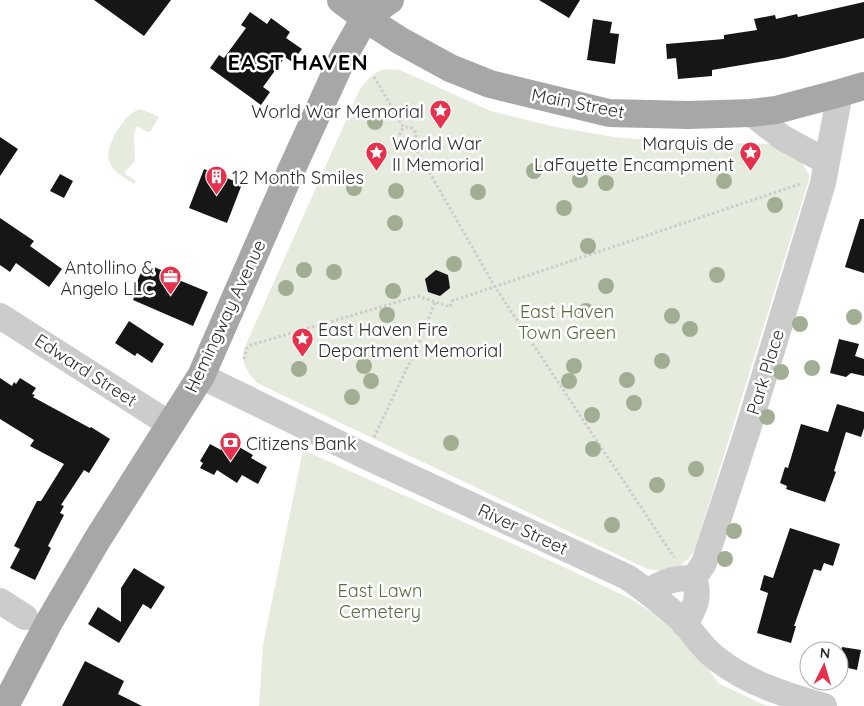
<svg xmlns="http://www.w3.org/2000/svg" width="864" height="706" viewBox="0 0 864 706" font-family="Quicksand,sans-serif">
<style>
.green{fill:#e6ecdd}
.building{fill:#161616}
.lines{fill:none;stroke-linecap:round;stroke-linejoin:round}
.path{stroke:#ccc;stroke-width:3;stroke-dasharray:2.5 2.5;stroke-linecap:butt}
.minor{stroke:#ccc;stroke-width:26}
.major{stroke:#a7a7a7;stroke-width:28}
.tree{fill:#a2ae94}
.labels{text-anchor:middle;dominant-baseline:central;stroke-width:5;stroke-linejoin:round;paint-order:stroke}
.street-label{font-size:18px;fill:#2f2f2f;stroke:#fff}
.poi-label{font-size:18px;fill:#2f2f2f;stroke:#fff;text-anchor:start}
.park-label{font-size:18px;fill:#556b3c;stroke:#fff}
.district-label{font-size:22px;font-weight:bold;letter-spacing:1px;fill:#000;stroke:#fff}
</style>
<rect width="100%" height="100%" fill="#fff"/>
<path class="green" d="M389,69L400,70L491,111L551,126L614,137L670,142L771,144L794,154L803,164L810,176L807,186L696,546C686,569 668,575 645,568L257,383C248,372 240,363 244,349L360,89C369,78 374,70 389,69Z
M141,109L159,117L150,132L145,131L137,126L134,134L135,161L124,173L136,181L134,184C126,178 112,172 109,161C104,146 126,111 141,109Z
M303,450L553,562L629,598L673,625L698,654L718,683L762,704L771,706H259L263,645Z"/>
<path class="building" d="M94,0H171L144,36Z
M539,0H580L569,18Z
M864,2V38L784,58L712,70V76L678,79L676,58L667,59L666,44L724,39V35L757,30L754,19L775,15L776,19L797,14L798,17Z
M250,12L267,24L271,18L290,32L286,38L302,49L292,62L285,57L263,87L270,92L261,105L210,68L219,55L224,58L246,28L241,25Z
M593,19L612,22L610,33L619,34L615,64L587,60Z
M0,137L18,149L0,176Z
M204,169L242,184L227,223L189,208Z
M60,174L73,181L64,198L50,191Z
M0,218L34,241L30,246L62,269L49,287L16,263L10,272L0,265Z
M860,219H864V273L845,267Z
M152,266L170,274L169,276L208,292L193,326L133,300L137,290L134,289L142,270L149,274Z
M436,270L448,275L450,288L440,296L428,292L425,279Z
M129,321L164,344L152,363L137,353L135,356L115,343Z
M839,339L859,344L855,356L864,359V376L851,373L846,377L830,373Z
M0,378L12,386L14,382L16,384L20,378L36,388L32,394L35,395L33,397L90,428L91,427L110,439L89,473L84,470L61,505L64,506L60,513L64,515L48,546L51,548L35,580L10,568L20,549L14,546L37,501H41L64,464L30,446L34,440L0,419Z
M837,404L864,412V428L861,437L846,432L834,471L836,472L825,502L786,489L787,486L780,483L785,467L788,468L801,424L828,432Z
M227,440L253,455L251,458L267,467L258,484L242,475L237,483L217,470L214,475L200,468L203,463L200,461L210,444L221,450Z
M790,528L840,544L833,566L824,563L821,571L814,569L794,626H796L791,643L757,633L768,593L760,590L764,575L773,578Z
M134,568L165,587L151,609L143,604L119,643L88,624L98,607L121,622V588Z
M842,647L861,650L857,670L839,666Z
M85,661L124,681L118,694L142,706H62Z"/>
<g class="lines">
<path class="path" d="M374,77L404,128
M400 135a8 8 0 1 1 16 0a8 8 0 1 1-16 0Z
M412,142L495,287L674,557
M244,359L247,348L251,345L418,296L450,307L452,301L800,184
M374,437L419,343L435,302"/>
<path class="minor" d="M751,113L783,138L827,162
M0,316L171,425
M201,376L365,456L627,577C647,591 669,607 686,625C696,637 704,650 717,659C749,684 786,695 824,706
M648,591C666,581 673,578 694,578L704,563L748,429L823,183L840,93
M0,601L25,617
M685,625C694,608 701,598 694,578"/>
<path class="major" d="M341,0L365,18L399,40L450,68L490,84L609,113L688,115L751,113L776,110L840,93L864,86
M365,18L390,0
M5,706L49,622L97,540L201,376L290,173L343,57L365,18L366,0"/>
</g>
<g class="tree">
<circle cx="375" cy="122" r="8"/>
<circle cx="534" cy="171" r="8"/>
<circle cx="580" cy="180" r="8"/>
<circle cx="724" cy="181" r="8"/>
<circle cx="606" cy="183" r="8"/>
<circle cx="354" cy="188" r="8"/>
<circle cx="396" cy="191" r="8"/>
<circle cx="478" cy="192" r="8"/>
<circle cx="775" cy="205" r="8"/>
<circle cx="564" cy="208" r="8"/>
<circle cx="395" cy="223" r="8"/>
<circle cx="588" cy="246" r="8"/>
<circle cx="454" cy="264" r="8"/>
<circle cx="304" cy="270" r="8"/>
<circle cx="334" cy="272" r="8"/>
<circle cx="717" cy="275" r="8"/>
<circle cx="606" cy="286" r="8"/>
<circle cx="286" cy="288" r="8"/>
<circle cx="393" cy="291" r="8"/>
<circle cx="586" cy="311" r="8"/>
<circle cx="387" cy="315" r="8"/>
<circle cx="672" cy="316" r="8"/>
<circle cx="854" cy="317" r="8"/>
<circle cx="800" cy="324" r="8"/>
<circle cx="690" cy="329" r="8"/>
<circle cx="662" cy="361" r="8"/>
<circle cx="364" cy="366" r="8"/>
<circle cx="574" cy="366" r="8"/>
<circle cx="812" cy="368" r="8"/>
<circle cx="299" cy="369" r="8"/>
<circle cx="781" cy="372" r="8"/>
<circle cx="627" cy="380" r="8"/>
<circle cx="371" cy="381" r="8"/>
<circle cx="569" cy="381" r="8"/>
<circle cx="352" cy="397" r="8"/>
<circle cx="634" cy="403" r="8"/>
<circle cx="592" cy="415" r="8"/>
<circle cx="767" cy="417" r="8"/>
<circle cx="451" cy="443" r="8"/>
<circle cx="593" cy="449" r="8"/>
<circle cx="696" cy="469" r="8"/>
<circle cx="657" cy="485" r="8"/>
<circle cx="612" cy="525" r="8"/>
<circle cx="734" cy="531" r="8"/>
<circle cx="725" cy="559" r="8"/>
</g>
<defs>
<symbol id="sight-pin" viewBox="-11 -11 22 30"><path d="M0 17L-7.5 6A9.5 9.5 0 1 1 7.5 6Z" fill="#e6314c" stroke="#fff"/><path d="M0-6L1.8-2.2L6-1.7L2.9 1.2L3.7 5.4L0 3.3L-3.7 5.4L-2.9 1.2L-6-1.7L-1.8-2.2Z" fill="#fff"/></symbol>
<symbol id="building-pin" viewBox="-11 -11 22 30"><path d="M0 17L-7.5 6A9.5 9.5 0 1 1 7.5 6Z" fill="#e6314c" stroke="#fff"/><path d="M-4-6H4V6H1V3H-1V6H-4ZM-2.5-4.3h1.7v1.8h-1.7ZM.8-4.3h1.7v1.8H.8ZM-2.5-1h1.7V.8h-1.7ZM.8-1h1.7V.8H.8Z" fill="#fff"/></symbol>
<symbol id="office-pin" viewBox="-11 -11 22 30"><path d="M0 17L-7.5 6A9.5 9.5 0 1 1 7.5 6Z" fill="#e6314c" stroke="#fff"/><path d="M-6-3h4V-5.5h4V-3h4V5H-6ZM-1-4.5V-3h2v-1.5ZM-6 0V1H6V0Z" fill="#fff"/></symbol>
<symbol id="bank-pin" viewBox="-11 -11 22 30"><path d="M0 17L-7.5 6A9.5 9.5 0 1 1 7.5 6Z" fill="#e6314c" stroke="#fff"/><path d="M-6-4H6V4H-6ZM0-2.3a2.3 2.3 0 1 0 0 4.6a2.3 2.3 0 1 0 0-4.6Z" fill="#fff"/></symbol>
</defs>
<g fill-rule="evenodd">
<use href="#sight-pin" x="428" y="98" width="25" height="34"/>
<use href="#sight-pin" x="364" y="140" width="25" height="34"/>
<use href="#sight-pin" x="738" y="140" width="25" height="34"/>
<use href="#building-pin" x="204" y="164" width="25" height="34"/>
<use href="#office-pin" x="158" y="264" width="25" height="34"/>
<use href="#sight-pin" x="290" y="326" width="25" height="34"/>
<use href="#bank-pin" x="218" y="430" width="25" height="34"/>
</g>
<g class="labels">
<g class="street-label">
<text transform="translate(578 103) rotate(11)">Main Street</text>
<text transform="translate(225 316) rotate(-65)">Hemingway Avenue</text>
<text transform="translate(86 370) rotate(33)">Edward Street</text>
<text transform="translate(765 372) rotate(-73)">Park Place</text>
<text transform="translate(523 529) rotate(25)">River Street</text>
</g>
<g class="poi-label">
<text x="424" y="111" text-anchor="end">World War Memorial</text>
<text x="392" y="143">World War<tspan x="392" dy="21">II Memorial</tspan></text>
<text x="734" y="143" text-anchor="end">Marquis de<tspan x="734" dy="21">LaFayette Encampment</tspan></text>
<text x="232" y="177">12 Month Smiles</text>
<text x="154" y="267" text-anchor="end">Antollino &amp;<tspan x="154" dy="21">Angelo LLC</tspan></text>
<text x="318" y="329">East Haven Fire<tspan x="318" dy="21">Department Memorial</tspan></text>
<text x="246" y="443">Citizens Bank</text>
</g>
<g class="park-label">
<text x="567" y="311">East Haven<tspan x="567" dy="21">Town Green</tspan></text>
<text x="380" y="590">East Lawn<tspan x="380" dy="21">Cemetery</tspan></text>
</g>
<g class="district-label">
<text x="298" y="62">EAST HAVEN</text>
</g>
</g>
<g transform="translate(824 666) rotate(5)"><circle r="24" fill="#ffffff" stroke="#acacac"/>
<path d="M0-4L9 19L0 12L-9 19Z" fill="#e6314c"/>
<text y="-8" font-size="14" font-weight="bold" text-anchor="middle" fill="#2f2f2f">N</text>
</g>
</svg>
